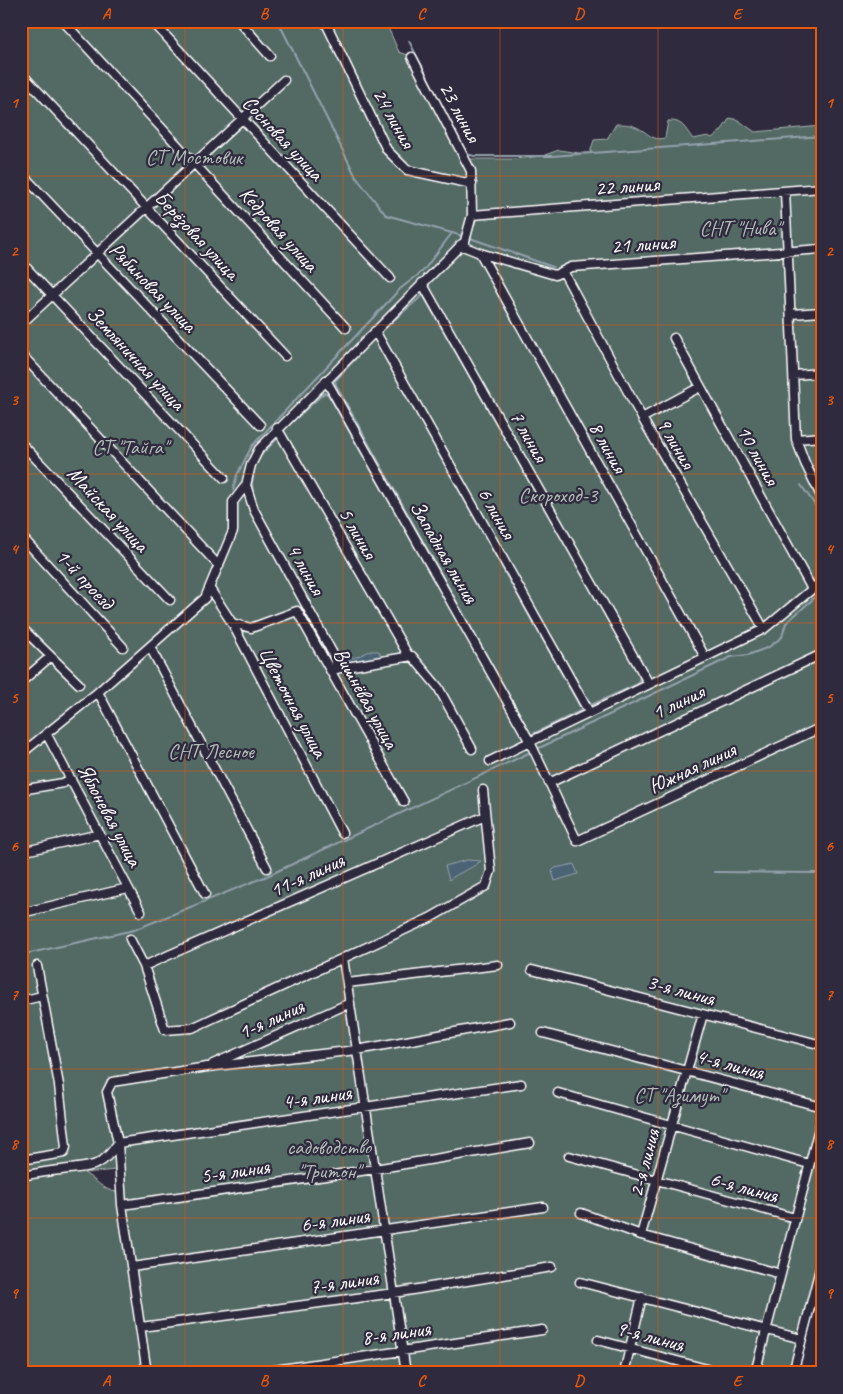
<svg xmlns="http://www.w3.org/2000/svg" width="843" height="1394" viewBox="0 0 843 1394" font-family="Caveat,sans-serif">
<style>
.green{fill:#536964;stroke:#a9b4b2;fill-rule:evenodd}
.water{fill:#4b6474;stroke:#93a2ac}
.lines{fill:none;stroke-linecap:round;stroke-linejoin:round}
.stream{stroke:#93a2ac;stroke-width:2}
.minor-casing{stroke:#fff;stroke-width:11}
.minor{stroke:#2f2a3d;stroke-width:8}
.grid{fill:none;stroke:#e8590c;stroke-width:1;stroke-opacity:0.55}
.labels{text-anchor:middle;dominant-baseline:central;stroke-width:4.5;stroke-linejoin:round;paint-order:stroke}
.street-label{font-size:21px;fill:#fff;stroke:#2f2a3d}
.park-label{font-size:21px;fill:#b2bcb9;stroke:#2f2a3d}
.neatline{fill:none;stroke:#e8590c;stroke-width:2}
.grid-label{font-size:16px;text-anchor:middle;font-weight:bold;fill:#e8590c}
</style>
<rect width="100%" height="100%" fill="#2f2a3d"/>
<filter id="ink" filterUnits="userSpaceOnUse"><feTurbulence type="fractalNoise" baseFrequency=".02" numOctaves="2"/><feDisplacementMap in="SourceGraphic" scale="10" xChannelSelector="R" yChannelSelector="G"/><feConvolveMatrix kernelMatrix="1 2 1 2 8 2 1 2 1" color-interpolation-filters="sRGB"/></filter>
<g filter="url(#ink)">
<path class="green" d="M21,21H385L399,52L408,55L462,159H514L542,156L559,150L579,153H590L594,140L607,139L616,124C623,124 630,124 636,127C647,131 652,142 665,138L668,121C683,120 685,129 693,139L708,136L712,138L721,131L730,118L738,120L755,132L822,126V1261L793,1373H21ZM116,1170L117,1192C104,1191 95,1179 84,1173Z"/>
<path class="water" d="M370,651H379L381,657L349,662L345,665L341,663L344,657L349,655L354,658Z
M467,860L481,861C470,870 459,872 449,880L445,866Z
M574,864L578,874L555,881L552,871L555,868Z"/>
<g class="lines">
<path class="stream" d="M278,21L356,177L386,215L463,236
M409,41L467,154L474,156H552L822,136
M470,238L553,267
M423,295L640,676L638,684L591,705L484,520L380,332Z
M374,338L582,710L531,735L336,385L335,381Z
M260,456L279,437
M801,485L822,515
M233,490L237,475L252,446L400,289L423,271L452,233
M253,497L252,483L255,464
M335,520L283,430L324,393L328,394L455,617
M389,630L401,651
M381,657L400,654L401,652
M537,749L731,657L748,655L769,647L782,637L786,623L822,591
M714,872L822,873
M21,955L134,930L267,876L533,751"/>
<defs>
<path id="minor" d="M63,21L346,328
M152,21L390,278
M239,21L270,56
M325,21L387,150L407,170L472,184
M21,73L285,356
M21,173L260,425
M785,191L796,439L805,463L822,498
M472,215L822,188
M460,245L480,253L555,275L571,267L822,249
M480,253L705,657
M21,262L224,478
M564,273L642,418L764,629
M422,283L649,684
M792,314L822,312
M21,324L284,80
M375,331L589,712
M674,338L812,589
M21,354L219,566
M794,375L822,373
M326,380L530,742L577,841L822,727
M642,418L700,387
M277,428L408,655
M796,439L822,437
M21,443L170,600
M246,485L254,510L333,654L337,669
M21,536L123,647
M210,589L232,623L342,833
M232,623L251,628L297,611L404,802
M21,627L79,684
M150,647L267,868
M334,669L412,656L438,687L472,749
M21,682L50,657
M98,692L205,894
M47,735L141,912
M21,754L98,692L205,598L233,531V502L246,485L251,465L259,449L465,241L472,215L471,171L412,57
M490,761L764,629L822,581
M549,783L822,654
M21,790L63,783L71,779
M21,852L100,834
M21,913L128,888
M130,939L144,966L165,1030L192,1028L430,918L486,886L491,871L483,790
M343,958L406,1373
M144,966L485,816
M532,970L822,1045
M347,983L498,965
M21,1001L42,996
M543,1033L822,1107
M213,1064L350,1003
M558,1093L809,1164
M569,1156L795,1218
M21,1160L64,1153L66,1147L59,1085L37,966
M21,1176C34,1174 48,1171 61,1170C90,1166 100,1170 118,1143L521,1084
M122,1205L375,1169L530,1143
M581,1213L641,1235L781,1274
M641,1235L703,1014
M132,1267L543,1207
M580,1282L802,1339
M141,1327L394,1293L552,1267
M598,1340L722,1373
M147,1373L122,1205L118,1143L107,1092L112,1082L207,1067L357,1050L510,1022
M255,1373L542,1330
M624,1373L642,1297
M755,1373L822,1117
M793,1373L822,1261"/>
</defs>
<use href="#minor" class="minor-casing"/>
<use href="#minor" class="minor"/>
</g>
</g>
<path class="grid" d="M185,21V1373M343,21V1373M500,21V1373M658,21V1373M21,176H822M21,325H822M21,474H822M21,623H822M21,771H822M21,920H822M21,1069H822M21,1218H822"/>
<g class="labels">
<g class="street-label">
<text transform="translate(460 112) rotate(62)">23 линия</text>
<text transform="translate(394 118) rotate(61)">24 линия</text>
<text transform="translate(283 138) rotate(47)">Сосновая улица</text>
<text transform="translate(627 186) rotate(-4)">22 линия</text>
<text transform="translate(279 229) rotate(48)">Кедровая улица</text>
<text transform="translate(197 235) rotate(47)">Берёзовая улица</text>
<text transform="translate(643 244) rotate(-4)">21 линия</text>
<text transform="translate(153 287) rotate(46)">Рябиновая улица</text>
<text transform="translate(136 358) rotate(47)">Земляничная улица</text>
<text transform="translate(529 436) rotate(61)">7 линия</text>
<text transform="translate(676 443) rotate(60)">9 линия</text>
<text transform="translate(608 447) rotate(61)">8 линия</text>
<text transform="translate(758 455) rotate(61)">10 линия</text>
<text transform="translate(108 509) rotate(47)">Майская улица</text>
<text transform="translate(497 513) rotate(61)">6 линия</text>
<text transform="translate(358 533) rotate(60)">5 линия</text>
<text transform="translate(444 552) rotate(60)">Западная линия</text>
<text transform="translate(306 569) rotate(61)">4 линия</text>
<text transform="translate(85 579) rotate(47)">1-й проезд</text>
<text transform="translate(366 698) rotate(61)">Вишнёвая улица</text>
<text transform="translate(293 702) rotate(62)">Цветочная улица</text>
<text transform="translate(678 702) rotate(-25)">1 линия</text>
<text transform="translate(692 768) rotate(-25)">Южная линия</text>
<text transform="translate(110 815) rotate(62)">Яблоневая улица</text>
<text transform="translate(307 875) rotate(-24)">11-я линия</text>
<text transform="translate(681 990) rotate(15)">3-я линия</text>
<text transform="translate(271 1019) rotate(-24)">1-я линия</text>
<text transform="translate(730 1064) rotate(15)">4-я линия</text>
<text transform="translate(317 1097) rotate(-8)">4-я линия</text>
<text transform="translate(644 1163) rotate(-75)">2-я линия</text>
<text transform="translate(235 1171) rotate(-8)">5-я линия</text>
<text transform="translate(744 1187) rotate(15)">6-я линия</text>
<text transform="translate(335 1220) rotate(-8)">6-я линия</text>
<text transform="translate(344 1282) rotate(-8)">7-я линия</text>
<text transform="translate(396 1333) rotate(-8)">8-я линия</text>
<text transform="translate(650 1336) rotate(15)">9-я линия</text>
</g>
<g class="park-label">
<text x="194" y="157">СТ Мостовик</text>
<text x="740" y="228">СНТ "Нива"</text>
<text x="130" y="447">СТ "Тайга"</text>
<text x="558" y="495">Скороход-3</text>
<text x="211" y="751">СНТ Лесное</text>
<text x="679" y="1095">СТ "Азимут"</text>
<text x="329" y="1147">садоводство<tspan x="329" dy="24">"Тритон"</tspan></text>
</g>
</g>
<rect width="843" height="1394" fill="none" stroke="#2f2a3d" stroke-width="55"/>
<rect x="28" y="28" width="788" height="1338" class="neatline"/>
<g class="grid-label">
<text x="106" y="19">A</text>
<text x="264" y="19">B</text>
<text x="421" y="19">C</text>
<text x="579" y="19">D</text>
<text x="737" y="19">E</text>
<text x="14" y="108">1</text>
<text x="829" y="108">1</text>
<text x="14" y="256">2</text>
<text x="829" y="256">2</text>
<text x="14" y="405">3</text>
<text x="829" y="405">3</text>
<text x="14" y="554">4</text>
<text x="829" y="554">4</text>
<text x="14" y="703">5</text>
<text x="829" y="703">5</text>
<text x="14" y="851">6</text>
<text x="829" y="851">6</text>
<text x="14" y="1000">7</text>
<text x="829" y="1000">7</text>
<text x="14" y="1149">8</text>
<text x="829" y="1149">8</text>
<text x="14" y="1298">9</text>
<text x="829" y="1298">9</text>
<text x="106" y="1386">A</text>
<text x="264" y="1386">B</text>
<text x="421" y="1386">C</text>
<text x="579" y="1386">D</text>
<text x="737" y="1386">E</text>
</g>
</svg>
